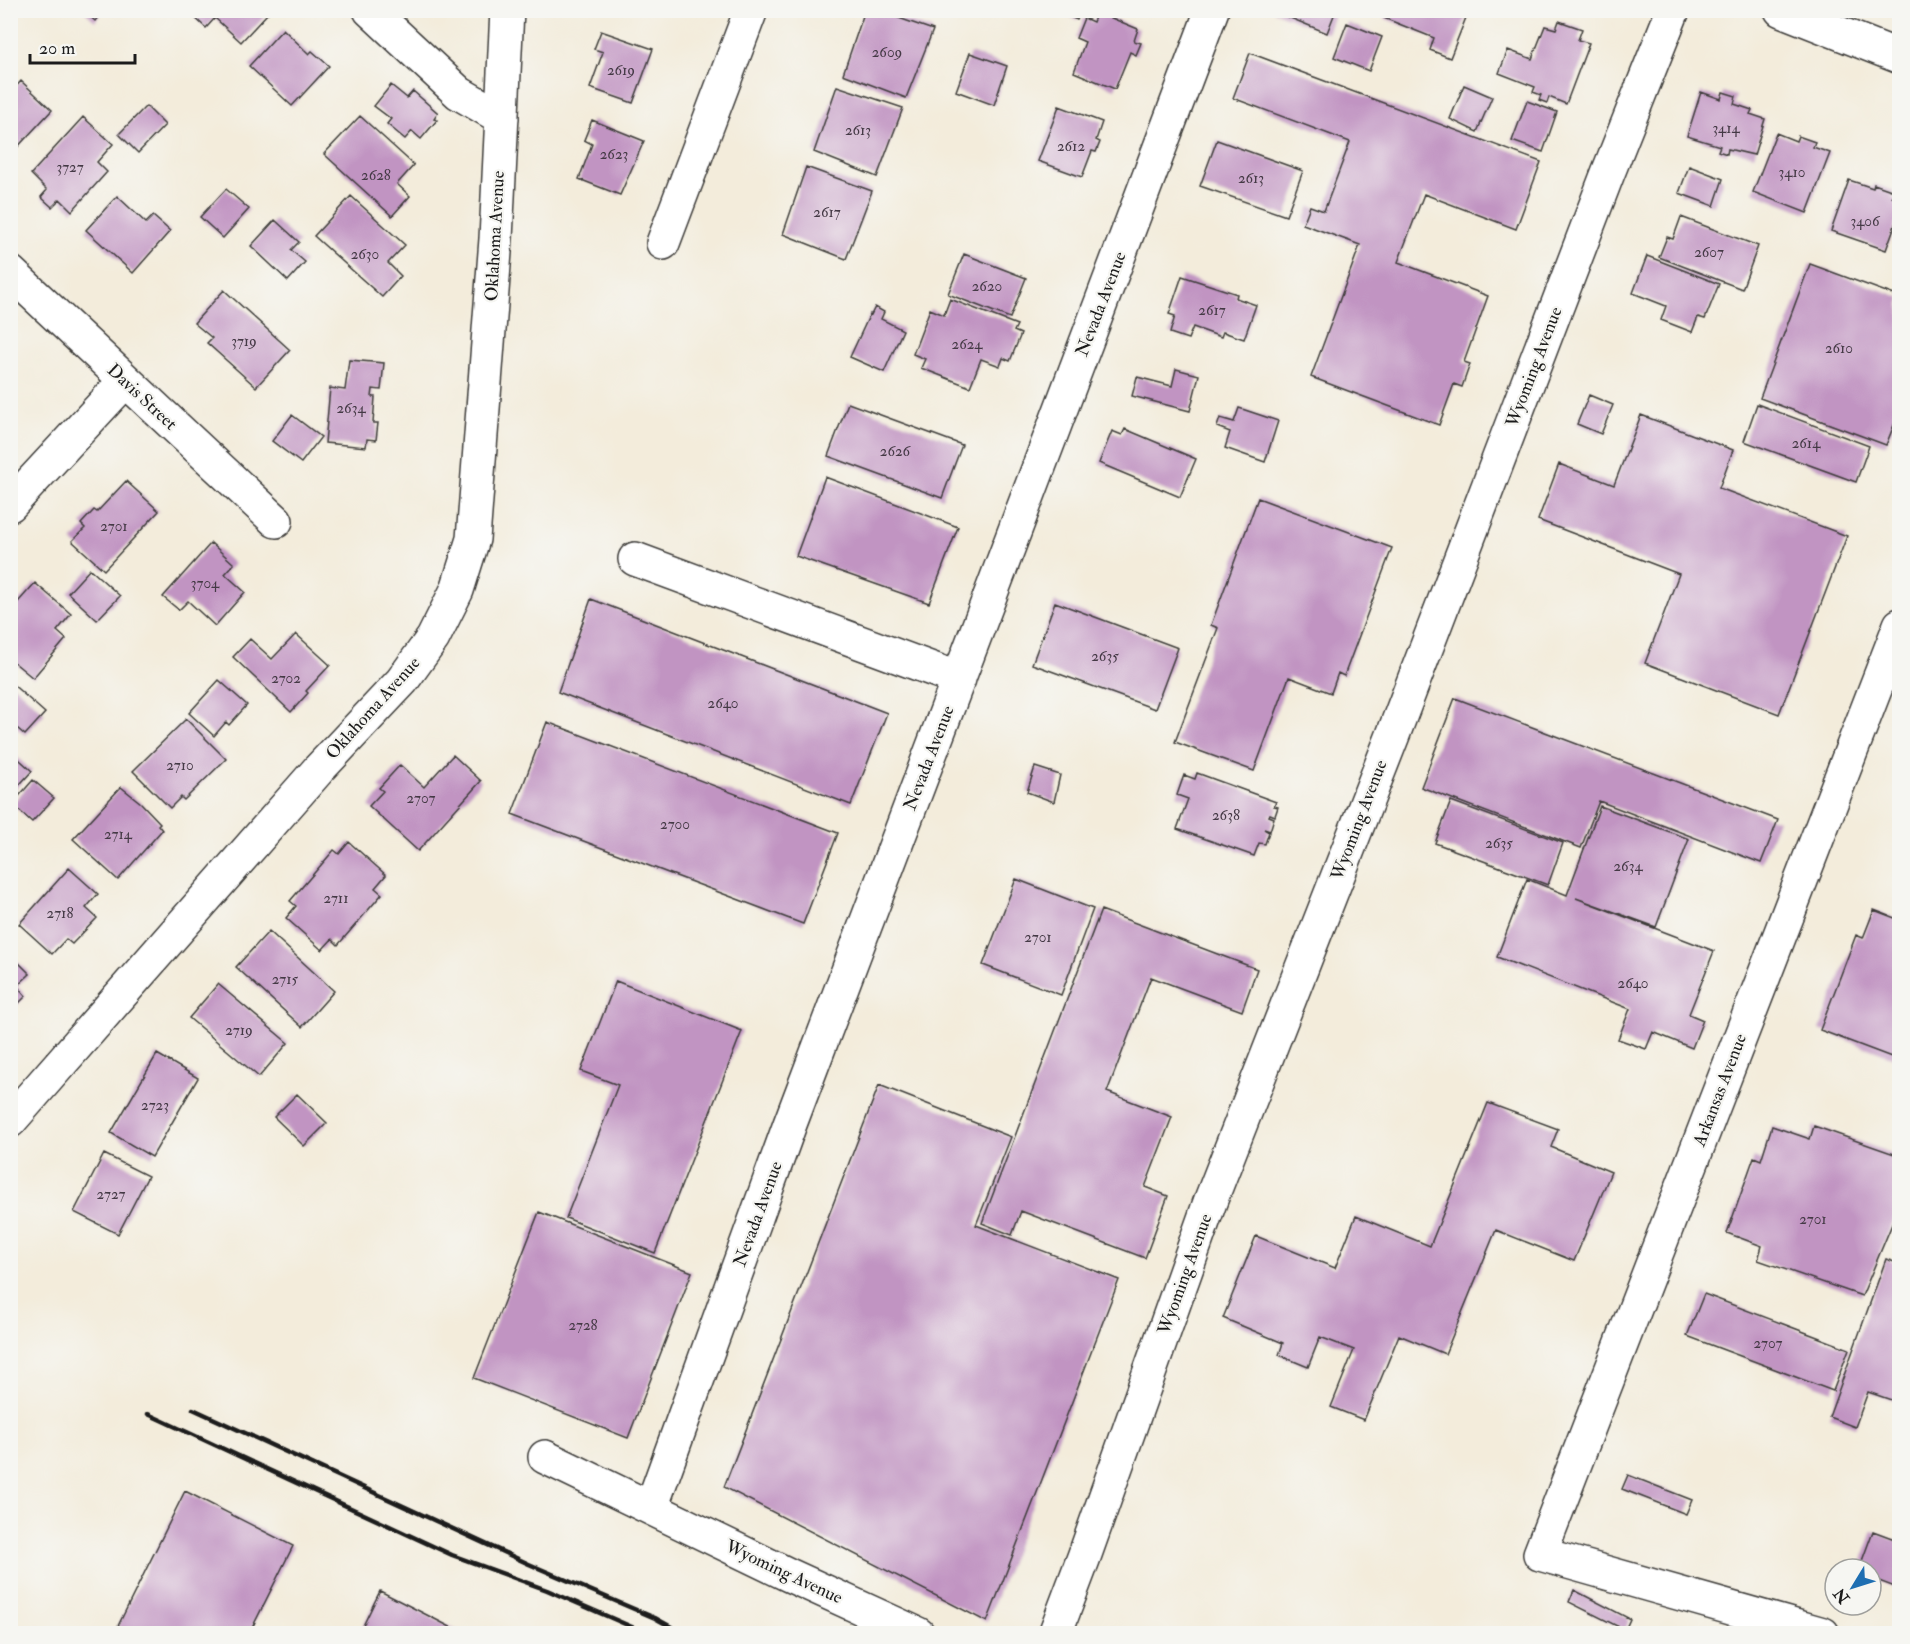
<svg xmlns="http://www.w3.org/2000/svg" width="1910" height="1644" viewBox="0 0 1910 1644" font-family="'IM FELL Double Pica',serif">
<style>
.building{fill:#c194c2}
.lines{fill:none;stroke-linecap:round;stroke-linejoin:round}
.minor-casing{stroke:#3c3b39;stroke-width:36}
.minor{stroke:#fff;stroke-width:33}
.rail{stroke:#1c1c1c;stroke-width:4.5}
.labels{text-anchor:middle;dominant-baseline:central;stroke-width:4.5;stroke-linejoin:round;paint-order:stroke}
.number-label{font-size:15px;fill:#453a46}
.street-label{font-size:18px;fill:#1c1c1c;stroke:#f6f6f2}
</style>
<rect width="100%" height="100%" fill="#f6f6f2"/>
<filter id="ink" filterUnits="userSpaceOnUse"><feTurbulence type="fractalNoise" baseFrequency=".0167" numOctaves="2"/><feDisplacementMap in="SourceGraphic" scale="12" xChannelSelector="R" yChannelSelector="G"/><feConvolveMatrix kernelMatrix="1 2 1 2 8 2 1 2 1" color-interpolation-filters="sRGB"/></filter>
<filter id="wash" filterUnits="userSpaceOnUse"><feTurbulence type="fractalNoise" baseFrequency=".008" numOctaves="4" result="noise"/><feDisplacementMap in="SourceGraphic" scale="24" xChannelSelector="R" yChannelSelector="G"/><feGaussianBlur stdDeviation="1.35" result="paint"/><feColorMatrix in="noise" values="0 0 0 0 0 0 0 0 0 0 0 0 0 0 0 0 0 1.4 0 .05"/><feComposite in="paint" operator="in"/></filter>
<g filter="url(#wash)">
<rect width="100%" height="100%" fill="#f3ecdb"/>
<g id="blocks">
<path class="building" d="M83,10H104L95,21Z
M195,10H265L268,13L241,42L215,18L206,28L191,14Z
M865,10H876L933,30L906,98L843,74Z
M1054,10H1081L1077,20Z
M1271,10H1336L1327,33Z
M1387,10H1469L1450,58L1430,50L1434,38L1384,18Z
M1097,12L1138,29L1134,41L1141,43L1136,55L1130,52L1115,89L1074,72L1085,42L1076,38L1084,18L1093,22Z
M1559,21L1582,29L1578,40L1589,43L1566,104L1549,97L1547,103L1539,100L1541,95L1533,92L1535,87L1499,73L1508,50L1532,59L1545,26L1556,29Z
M1347,23L1382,37L1369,71L1334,57Z
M283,29L309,54L312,51L329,66L292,106L249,66Z
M601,31L653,49L633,103L590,88L603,52L594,49Z
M970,53L1007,66L994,105L956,91Z
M1250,53L1541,162L1516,229L1424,194L1398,262L1488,296L1464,362L1470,364L1462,387L1454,384L1439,425L1311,377L1360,245L1303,224L1310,206L1324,211L1350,142L1233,98Z
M21,81L52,110L10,155V93Z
M391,85L407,98L413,91L438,113L434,119L437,120L421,139L412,131L405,139L387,124L391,119L374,106Z
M1464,85L1492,97L1477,132L1450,119Z
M837,86L903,108L877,177L814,152Z
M1701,92L1721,99L1723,92L1736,96L1734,104L1752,110L1750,114L1765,119L1754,155L1728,149L1727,154L1718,151L1720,146L1687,136Z
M1527,101L1557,112L1543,152L1512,141Z
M146,106L165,125L138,153L119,134Z
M1059,106L1102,122L1096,140L1100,142L1096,152L1092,151L1082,177L1038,161Z
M360,116L414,165L397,184L410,196L392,216L324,154Z
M83,117L113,144L97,162L107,172L72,211L60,199L52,207L41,197L47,190L31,174Z
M592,120L644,141L620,195L579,179L592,144L584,140Z
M1776,133L1796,141L1798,136L1815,142L1813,147L1830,153L1807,213L1753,192Z
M1217,140L1303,171L1286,216L1200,186Z
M1689,166L1723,179L1714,206L1679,193Z
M806,167L872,191L846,259L783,234Z
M1849,180L1873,188L1874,184L1894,191L1892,197L1900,200V211L1886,250L1831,231Z
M226,189L249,209L223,238L200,217Z
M117,196L146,223L153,216L170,231L133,273L86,230Z
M351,196L405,245L388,263L401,276L382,297L314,236Z
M1681,217L1758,246L1742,289L1659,257L1667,237L1673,239Z
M275,220L299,242L291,250L305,262L288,281L251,246Z
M964,254L1026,278L1010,318L948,294Z
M1647,256L1719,284L1705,319L1698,317L1692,332L1661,320L1666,306L1633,293Z
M1810,264L1900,297V410L1886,445L1760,398Z
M1182,276L1237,294L1236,298L1256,305L1244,339L1223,332L1221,337L1193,327L1188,339L1170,333L1175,316L1169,314Z
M224,290L290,350L256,387L207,343L212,338L194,323Z
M950,299L1017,325L1014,331L1021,334L1010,361L1003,358L1000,366L981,359L970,387L921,368L925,359L913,354L930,309L944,315Z
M875,307L884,312L881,319L903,330L884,372L850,357L870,314L871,315Z
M349,360L384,363L381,390L373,389L372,397H375L373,423H378L376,440L367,439L366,447L325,443L330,388L345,390Z
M1176,369L1199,375L1190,411L1132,396L1137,377L1172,386Z
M1589,395L1613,405L1601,434L1577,424Z
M848,403L962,445L942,498L828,456Z
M1757,404L1869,446L1856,482L1744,441Z
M1239,408L1278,421L1265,462L1225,448L1230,432L1217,427L1220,418L1234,422Z
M292,415L321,437L301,463L272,441Z
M1641,415L1733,450L1719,488L1847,536L1779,714L1645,663L1679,574L1538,520L1559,464L1614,485Z
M1125,429L1196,459L1180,497L1099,463L1112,431L1122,435Z
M825,477L958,527L929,603L796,556Z
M126,481L159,511L104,570L72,541L85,528L81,524L94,510L97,512Z
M1258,498L1392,548L1344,676L1338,673L1331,693L1289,677L1254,771L1175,742L1218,628L1211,625Z
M211,543L234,564L225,574L245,592L215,626L188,601L179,610L163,597Z
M90,569L120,596L97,620L68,593Z
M35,583L71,614L57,631L66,639L33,678L10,659V611Z
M591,599L887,713L851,805L558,692Z
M1055,602L1178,648L1155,709L1032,664Z
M296,634L330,665L306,691L308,693L291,712L233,657L250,639L272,659Z
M219,680L247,705L229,725L226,722L214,736L189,713Z
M10,682L45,713L25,735L10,722Z
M1455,698L1778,820L1761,863L1599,801L1581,848L1421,787Z
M186,719L226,759L184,800L181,797L170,808L133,771Z
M547,722L838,833L803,924L512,814Z
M10,751L32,771L10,795Z
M453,755L481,781L418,851L369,806L383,791L379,788L400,765L424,787Z
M1035,767L1060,775L1054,802L1027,792Z
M1197,773L1276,802L1274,806L1278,807L1275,816L1270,814L1269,816L1274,818L1270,831L1264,829L1269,832L1265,844L1259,843L1254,856L1177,829L1188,799L1177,795L1184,775L1195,779Z
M33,780L54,798L32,822L12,804Z
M121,787L141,803L160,823L158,825L162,830L118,880L73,839Z
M1451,801L1563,843L1548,885L1435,843Z
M1600,806L1689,839L1656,927L1576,898L1714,951L1689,1014L1703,1020L1692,1048L1653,1032L1646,1049L1618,1039L1630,1009L1497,957L1527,879L1567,895Z
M349,842L386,875L375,888L382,894L338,945L332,939L322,950L286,918L296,906L290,901L334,850L339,854Z
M69,868L98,894L86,908L97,918L72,944L66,939L52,954L19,924Z
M1016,879L1093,909L1061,995L983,965Z
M1101,910L1257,969L1242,1011L1151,977L1107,1092L1172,1117L1145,1187L1168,1196L1145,1258L1021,1211L1012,1235L982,1223Z
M1874,910L1900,920V1071L1894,1068L1898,1056L1895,1055L1894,1058L1820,1030L1856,935L1863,938Z
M269,931L334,991L302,1027L236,967Z
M10,954L30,974L17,986L26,996L13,1009L10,1006Z
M616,981L742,1031L655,1253L566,1218L618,1085L581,1071Z
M218,984L288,1043L259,1077L189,1018Z
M157,1054L198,1078L152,1157L111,1133Z
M879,1085L1011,1137L976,1225L1119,1280L987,1622L724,1487Z
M297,1094L327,1123L304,1146L274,1117Z
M1488,1103L1558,1129L1551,1147L1611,1172L1574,1261L1496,1230L1445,1354L1399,1335L1364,1420L1331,1407L1354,1350L1320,1337L1308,1367L1279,1355L1283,1343L1223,1318L1256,1236L1335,1268L1356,1216L1430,1246Z
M1772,1126L1810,1139L1814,1126L1900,1156V1205L1862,1296L1758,1260L1762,1246L1727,1233L1754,1157L1761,1160Z
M104,1154L148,1176L118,1234L74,1212Z
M539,1212L692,1272L628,1438L474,1378Z
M1886,1259L1900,1264V1403L1868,1392L1855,1427L1829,1417Z
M1704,1294L1849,1349L1833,1391L1687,1336Z
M1628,1475L1692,1500L1686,1514L1622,1489Z
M185,1491L293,1546L249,1634H114Z
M1873,1531L1900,1541V1589L1871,1578V1569H1859Z
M1574,1590L1630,1619L1625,1630L1569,1602Z
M380,1591L464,1634H359Z
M1738,1619L1750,1625L1747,1630L1754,1634H1730Z"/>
</g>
</g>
<g filter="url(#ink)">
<use href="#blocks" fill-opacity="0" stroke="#3c3b39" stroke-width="1.5"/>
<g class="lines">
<defs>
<path id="minor" d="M370,10L459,93L502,118
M1781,10L1900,57
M663,243L751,10
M10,272L276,521
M10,505L125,381
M635,559L959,679
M10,1121L319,769L402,681L433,638L457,590L473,539L496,239L507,10
M545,1457L789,1575L918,1634
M651,1508L790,1124L1212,10
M1055,1634L1084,1557L1210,1202L1393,735L1608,173L1673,10
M1823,1634L1540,1554C1662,1245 1778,934 1900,625"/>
</defs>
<use href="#minor" class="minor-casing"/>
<use href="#minor" class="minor"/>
<path class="rail" d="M193,1409L529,1564L655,1618L684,1634
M148,1414L452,1555L547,1590L648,1634"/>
</g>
</g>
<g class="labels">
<g class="number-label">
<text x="887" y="52">2609</text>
<text x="621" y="70">2619</text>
<text x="1726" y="128">3414</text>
<text x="858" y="130">2613</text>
<text x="1071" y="146">2612</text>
<text x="614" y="154">2623</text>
<text x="70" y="167">3727</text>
<text x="1792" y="172">3410</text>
<text x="376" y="175">2628</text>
<text x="1251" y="178">2613</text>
<text x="827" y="212">2617</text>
<text x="1865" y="221">3406</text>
<text x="1709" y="252">2607</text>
<text x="365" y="254">2630</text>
<text x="987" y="286">2620</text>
<text x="1212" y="310">2617</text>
<text x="244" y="341">3719</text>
<text x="967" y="344">2624</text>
<text x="1839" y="348">2610</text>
<text x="351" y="408">2634</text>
<text x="1806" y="443">2614</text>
<text x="895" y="451">2626</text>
<text x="114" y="526">2701</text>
<text x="205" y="583">3704</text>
<text x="1105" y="656">2635</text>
<text x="286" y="678">2702</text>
<text x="723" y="703">2640</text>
<text x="180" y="765">2710</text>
<text x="421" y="798">2707</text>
<text x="1226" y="815">2638</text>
<text x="675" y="824">2700</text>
<text x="118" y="834">2714</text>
<text x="1499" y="843">2635</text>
<text x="1628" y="866">2634</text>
<text x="336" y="898">2711</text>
<text x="60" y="913">2718</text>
<text x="1038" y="937">2701</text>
<text x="285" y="979">2715</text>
<text x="1633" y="983">2640</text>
<text x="239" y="1030">2719</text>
<text x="155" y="1105">2723</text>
<text x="111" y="1194">2727</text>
<text x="1813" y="1219">2701</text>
<text x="583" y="1325">2728</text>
<text x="1768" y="1343">2707</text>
</g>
<g class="street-label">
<text transform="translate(495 236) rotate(-87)">Oklahoma Avenue</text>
<text transform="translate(1101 304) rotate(-69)">Nevada Avenue</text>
<text transform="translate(1534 367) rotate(-69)">Wyoming Avenue</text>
<text transform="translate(142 397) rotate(43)">Davis Street</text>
<text transform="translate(373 708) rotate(-48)">Oklahoma Avenue</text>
<text transform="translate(929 758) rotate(-69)">Nevada Avenue</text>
<text transform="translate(1359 820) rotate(-69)">Wyoming Avenue</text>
<text transform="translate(1720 1090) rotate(-69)">Arkansas Avenue</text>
<text transform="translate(758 1214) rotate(-70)">Nevada Avenue</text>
<text transform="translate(1185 1274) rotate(-70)">Wyoming Avenue</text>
<text transform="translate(784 1572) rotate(25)">Wyoming Avenue</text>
</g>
</g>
<rect width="1910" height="1644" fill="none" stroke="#f6f6f2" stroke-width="36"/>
<g transform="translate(1853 1587) rotate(232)"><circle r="28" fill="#f6f6f2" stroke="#9f9f9c" stroke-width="1.5"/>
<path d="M0-4.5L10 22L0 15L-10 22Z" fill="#1f6fb2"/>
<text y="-9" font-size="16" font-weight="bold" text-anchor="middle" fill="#1c1c1c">N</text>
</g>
<path d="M30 54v9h105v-9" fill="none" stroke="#1c1c1c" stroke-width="3"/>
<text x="39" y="54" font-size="18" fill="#1c1c1c" stroke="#f6f6f2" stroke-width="4.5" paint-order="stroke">20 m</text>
</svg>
